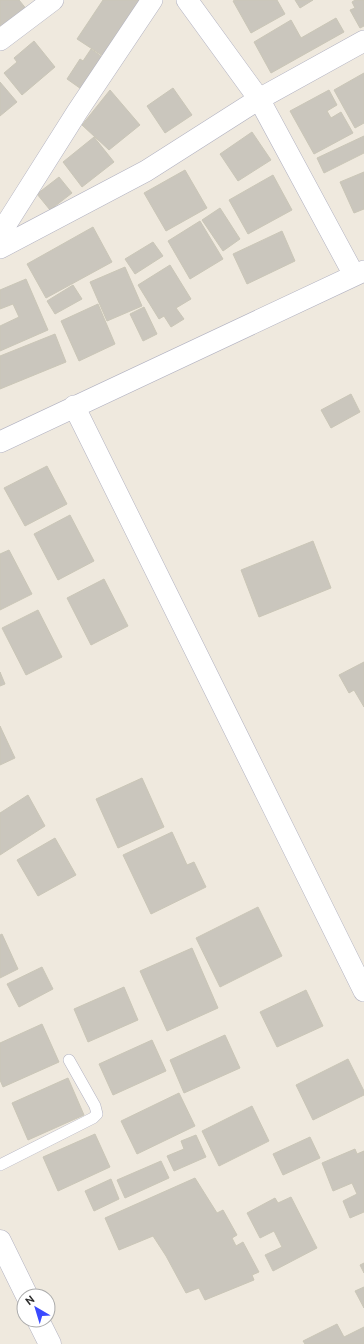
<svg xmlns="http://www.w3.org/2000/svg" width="364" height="1344" viewBox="0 0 364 1344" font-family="Ubuntu,sans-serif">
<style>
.building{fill:#cac6bd;stroke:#cac6b7}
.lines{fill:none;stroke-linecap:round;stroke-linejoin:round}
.service-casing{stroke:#b2b2c1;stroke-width:12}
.minor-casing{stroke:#b2b2c1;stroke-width:22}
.tertiary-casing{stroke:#b2b2c1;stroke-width:23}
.service{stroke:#fff;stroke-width:11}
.minor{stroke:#fff;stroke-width:21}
.tertiary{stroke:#fff;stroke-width:22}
</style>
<rect width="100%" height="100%" fill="#efe9de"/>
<path class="building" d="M0,0H19L28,11L0,27Z
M103,0H146L106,58L77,39Z
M235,0H277L285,14L251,33L233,1Z
M295,0H313L300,8Z
M355,0H364V26L360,28L350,10L355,8L352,2Z
M336,18L344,32L271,73L254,42L291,20L301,38Z
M34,41L55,67L22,95L4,73L17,62L14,58Z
M91,49L105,59L84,91L67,79L80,59L83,61Z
M364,73V123L355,128L334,90Z
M0,82L17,102L0,116Z
M173,88L192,115L165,133L147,106Z
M110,90L140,125L109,150L82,125Z
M329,90L337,105L327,111L331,118L341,112L353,133L314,154L290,111Z
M252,132L271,160L238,181L220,154Z
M364,136V153L324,173L317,158Z
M94,137L114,162L82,187L63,162Z
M185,170L207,208L166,231L144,193Z
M364,172V209L354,213L340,182Z
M273,175L292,210L248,234L229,200Z
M59,177L72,193L50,210L37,194Z
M220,208L240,239L223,251L202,220Z
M200,221L223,259L190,279L168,241Z
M93,227L112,262L46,298L27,264Z
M282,231L295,261L247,284L233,254Z
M153,242L163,256L135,274L125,259Z
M170,265L191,299L176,308L184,319L171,327L164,316L159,319L138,285Z
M125,267L142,306L107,321L90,282Z
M26,279L48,330L0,351V326L19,317L13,304L0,309V290Z
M73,285L82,299L55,314L47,301Z
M98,304L115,344L79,361L61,321Z
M144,307L157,334L143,341L130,314Z
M55,334L66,362L0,389V356Z
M351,394L360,412L331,428L321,410Z
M47,466L67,504L25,526L4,488Z
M70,515L94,561L58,580L34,534Z
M313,541L331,588L259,617L241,570Z
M9,550L32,594L0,610V554Z
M104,579L128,626L91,645L67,598Z
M38,610L62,657L26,675L2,628Z
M364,662V707L354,690L349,693L339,675Z
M0,672L5,684L0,686Z
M0,726L15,758L0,765Z
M142,778L164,827L118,848L96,799Z
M28,795L45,826L0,855V813Z
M172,832L187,865L194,862L206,887L151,914L123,855Z
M55,838L76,875L38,896L17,860Z
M258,907L282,956L220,987L196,938Z
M2,934L18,969L0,978V935Z
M192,948L218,1008L167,1031L140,971Z
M42,967L53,989L19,1007L7,984Z
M124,987L138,1020L88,1042L74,1009Z
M306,990L323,1026L277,1047L260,1012Z
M42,1024L59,1062L3,1087L0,1080V1043Z
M225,1035L240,1068L184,1093L170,1060Z
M152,1040L166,1071L113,1095L99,1064Z
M348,1059L364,1091V1095L313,1120L296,1085Z
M68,1078L84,1115L28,1140L12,1103Z
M179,1093L195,1126L137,1154L121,1121Z
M252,1106L269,1141L219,1166L202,1131Z
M95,1134L110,1167L58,1191L43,1157Z
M196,1135L206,1157L174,1171L167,1156L184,1149L181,1141Z
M310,1137L320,1158L283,1175L273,1154Z
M355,1149L357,1154L364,1151V1212L350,1218L343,1201L357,1194L352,1183L333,1191L322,1163Z
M161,1161L169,1178L125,1198L117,1180Z
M195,1178L217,1213L223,1210L237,1235L232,1238L236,1246L243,1242L259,1272L252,1275L254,1280L205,1300L199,1288L186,1293L166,1256L153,1236L119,1250L105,1218Z
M111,1179L119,1199L94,1211L85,1191Z
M291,1197L317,1248L273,1271L265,1255L282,1247L274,1231L260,1238L247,1213L275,1198L278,1203Z
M364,1263V1273L360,1265Z
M364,1287V1308L355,1291Z
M337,1324L344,1337L364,1327V1344H305L303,1341Z"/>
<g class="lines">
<defs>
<path id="service" d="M0,1165L93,1118L97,1114L95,1106L69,1060"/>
<path id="minor" d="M187,0L259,99L354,275
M0,40L53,0
M0,234L77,112L152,0
M0,248L146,171L259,99L364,41
M74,406L364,991
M0,442L364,271"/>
<path id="tertiary" d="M0,1241L27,1296
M38,1320L50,1344"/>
</defs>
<use href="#service" class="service-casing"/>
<use href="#minor" class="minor-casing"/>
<use href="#tertiary" class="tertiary-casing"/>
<use href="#service" class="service"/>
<use href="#minor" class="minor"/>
<use href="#tertiary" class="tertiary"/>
</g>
<g transform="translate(36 1308) rotate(322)"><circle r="19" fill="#ffffff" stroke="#ababab"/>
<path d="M0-3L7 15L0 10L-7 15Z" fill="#3a4aff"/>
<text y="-6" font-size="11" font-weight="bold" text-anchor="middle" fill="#2c2c2c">N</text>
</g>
</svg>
